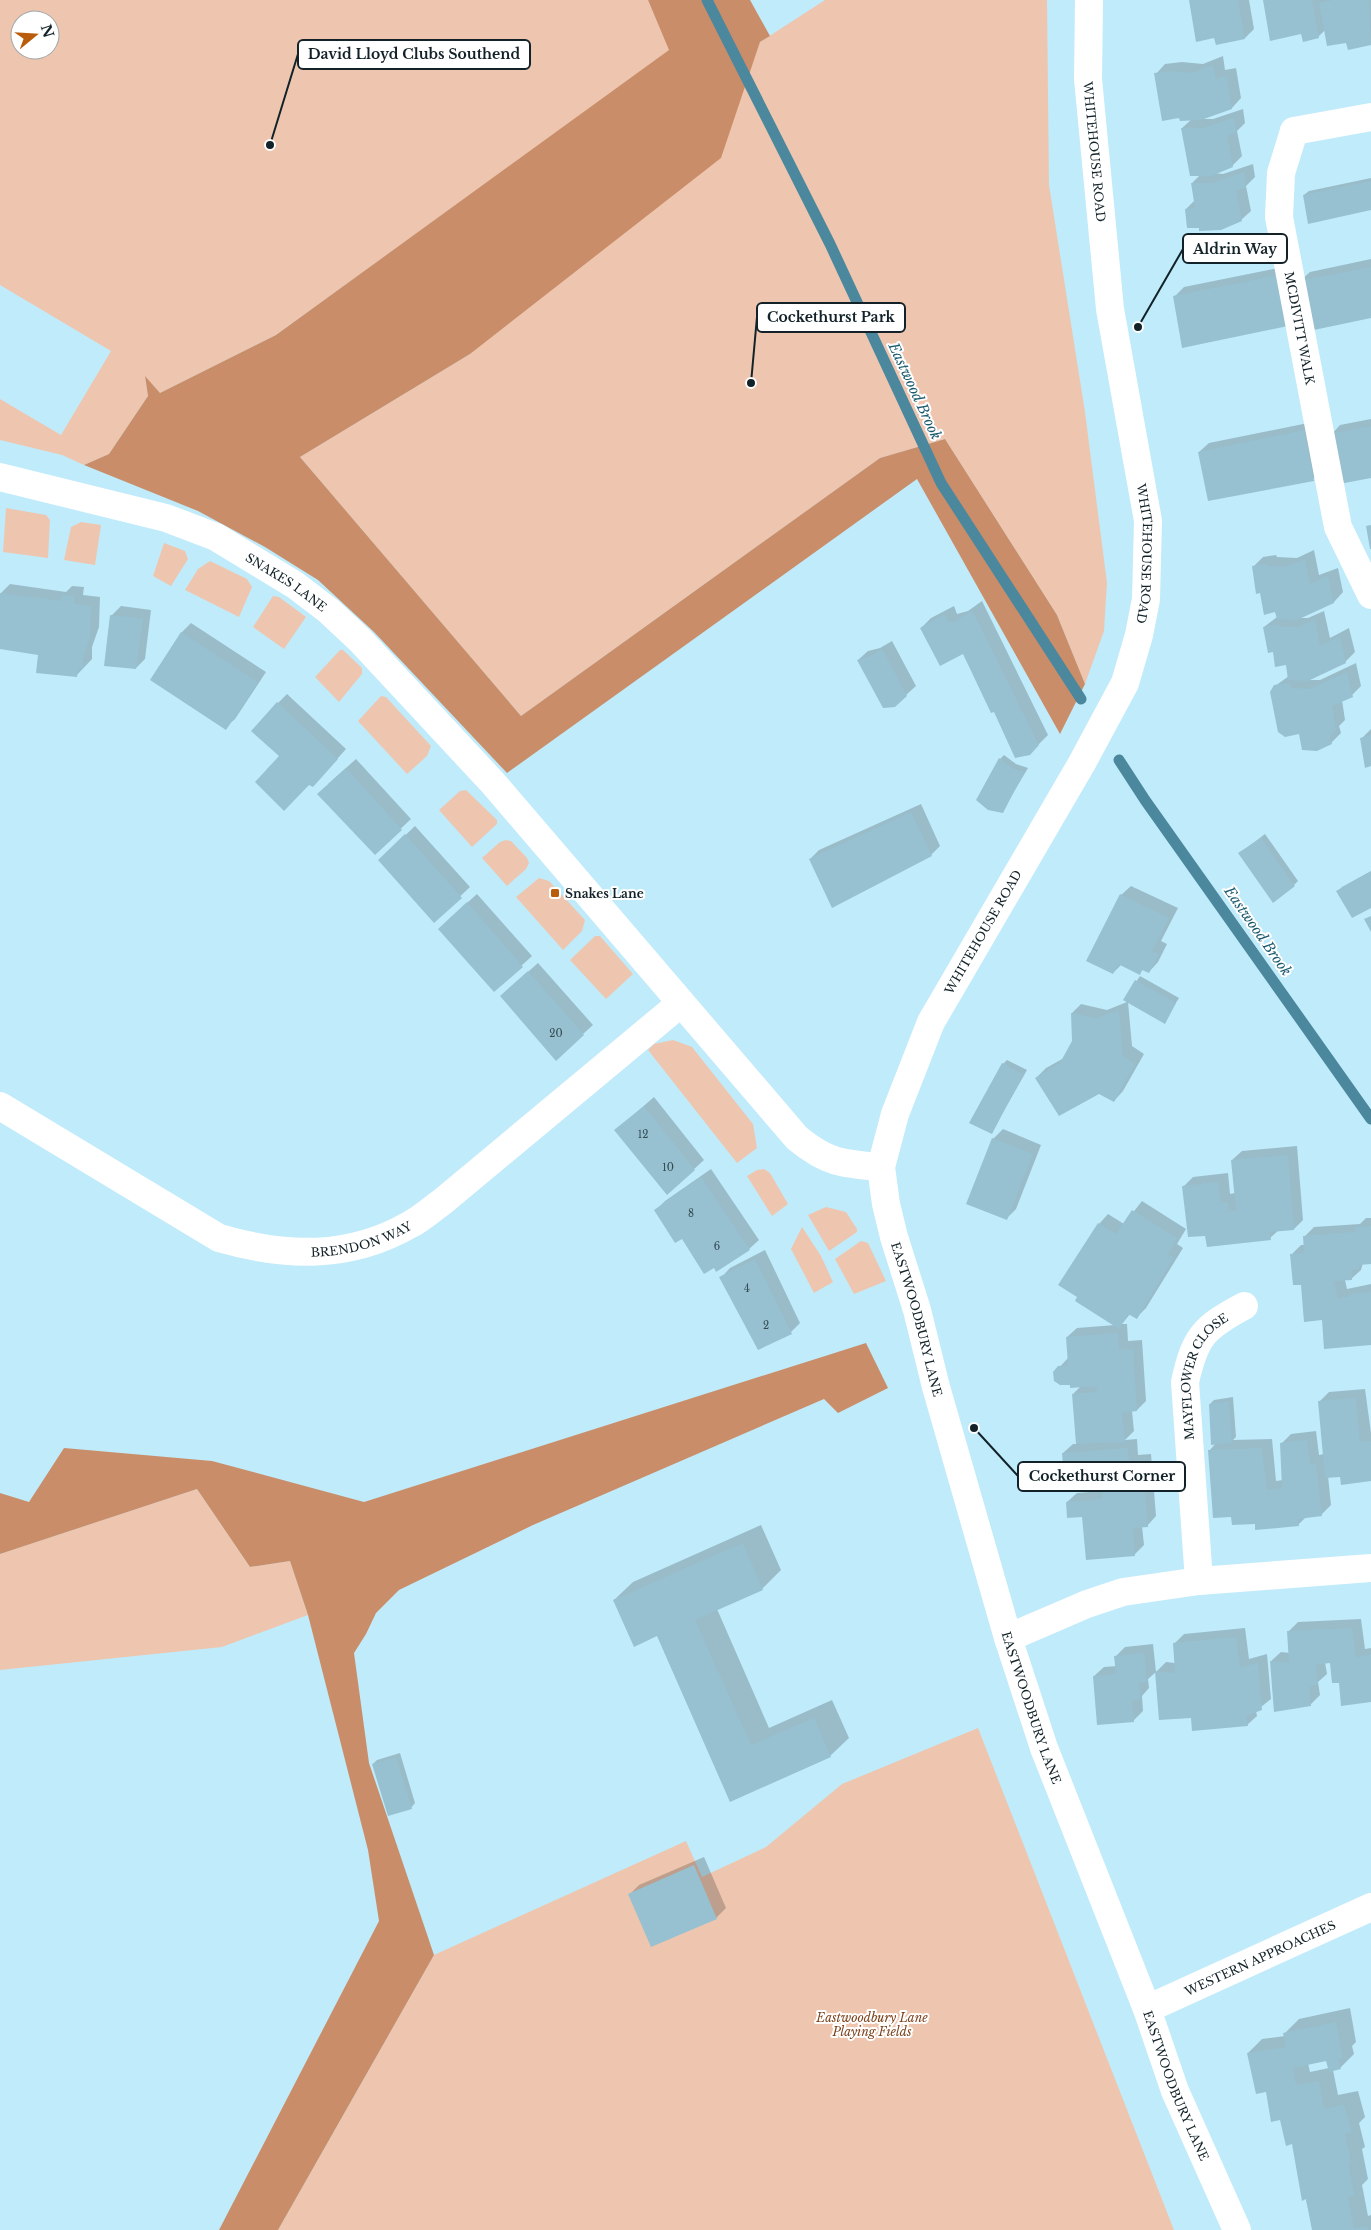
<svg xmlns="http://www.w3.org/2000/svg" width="1371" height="2230" viewBox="0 0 1371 2230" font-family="'Libre Baskerville',serif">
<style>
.green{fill:#eec6af;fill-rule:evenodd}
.forest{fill:#c98e69}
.shadow{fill:#0003;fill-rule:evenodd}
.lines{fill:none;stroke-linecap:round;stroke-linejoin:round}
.stream{stroke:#4b889d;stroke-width:11}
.building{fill:#97c1d1}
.pedestrian{stroke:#fff;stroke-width:28}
.minor{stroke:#fff;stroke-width:28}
.tertiary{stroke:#fff;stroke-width:28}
.poi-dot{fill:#b95c0c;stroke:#fff;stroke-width:2}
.labels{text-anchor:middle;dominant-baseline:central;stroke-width:4;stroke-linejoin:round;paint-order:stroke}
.number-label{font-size:10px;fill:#334a52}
.street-label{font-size:12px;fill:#122228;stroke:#fff}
.poi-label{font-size:12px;font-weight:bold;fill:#122228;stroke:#fff;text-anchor:start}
.park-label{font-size:12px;font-style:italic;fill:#7b421b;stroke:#fff}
.water-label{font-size:14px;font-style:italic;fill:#1b5b6f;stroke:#fff}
.leader{fill:none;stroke:#122228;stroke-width:2}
.callout-dot{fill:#122228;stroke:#fff;stroke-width:2}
.callout{fill:#fff;stroke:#122228;stroke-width:2}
.callout-label{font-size:14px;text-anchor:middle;font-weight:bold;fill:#122228}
</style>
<rect width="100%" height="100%" fill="#c0ebfb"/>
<path class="green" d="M0,0H648L670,50L276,335L160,393L145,377L148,396L109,454L84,465L62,455L0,440V399L61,435L111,351L0,285ZM20,20H50V50H20Z
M825,0H1047L1049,185L1085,412L1107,583L1104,631L1085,684L1057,615L945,439L880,458L521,716L300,457L470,354L752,64L760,42Z
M6,508L46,515L50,520L48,558L3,552Z
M81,522L101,525L95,565L64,560L71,527Z
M164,543L185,551L188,559L171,586L153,576Z
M210,561L247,579L252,587L239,617L185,590L198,569Z
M273,596L279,597L306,617L284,649L253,627Z
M340,650H343L362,668V674L339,702L315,677Z
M381,696L386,697L431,746L427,756L407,774L358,721Z
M466,790L497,820V824L472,847L439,810L460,791Z
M506,840L511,841L527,858L529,863L526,869L507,886L482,858L500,842Z
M539,878L549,881L585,920L582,931L563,950L516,897Z
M595,936H600L633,974L606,999L570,960Z
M673,1040L692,1047L753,1124L757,1148L737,1163L648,1050L654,1044Z
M764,1169L770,1173L788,1204L772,1216L747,1176L757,1170Z
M826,1207L846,1212L857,1229V1232L829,1251L808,1215Z
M802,1227L821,1256L833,1282L814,1293L791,1249Z
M861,1241L868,1243L886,1281L854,1294L835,1259Z
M197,1489L250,1567L290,1561L308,1615L222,1647L0,1670V1554Z
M978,1728L1174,2230H278L434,1955L686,1841L702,1877L766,1847L842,1784Z"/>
<path class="forest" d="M648,0H750L770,36L760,42L721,158L470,354L300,457L521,716L880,458L945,439L1057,615L1085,684L1060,734L917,479L507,773L374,632L318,580L265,547L198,511L84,465L109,454L148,396L145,376L160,393L276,335L669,50Z
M866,1343L888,1388L838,1413L824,1399L533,1525L399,1590L376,1613L366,1634L354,1653L369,1763L434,1955L278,2230H219L379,1921L368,1850L308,1615L290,1561L250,1567L197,1489L0,1554V1493L29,1502L64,1448L212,1461L364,1502Z"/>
<path class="shadow" d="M1190,0H1249L1254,29L1245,38L1215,36Z
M1264,0H1371V43L1349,48L1347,41L1325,30L1318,37L1302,32Z
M1223,56L1225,70L1236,68L1241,98L1232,108L1202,119H1213L1243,109L1245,123L1237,131L1242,156L1232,166L1213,173L1223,174L1253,164L1255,177L1246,186L1251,211L1241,220L1186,209L1195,200L1192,183L1201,174L1182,128L1192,119L1156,74L1165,64L1182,62L1203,64Z
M1371,178V209L1304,195L1309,191Z
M1371,259V317L1300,281L1310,272Z
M1288,266L1183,346L1175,296L1184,287Z
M1371,419V477L1331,435L1340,425Z
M1313,422L1322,470L1313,479L1199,452L1209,443Z
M1314,550L1319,575L1338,568L1343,592L1334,602L1299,618H1308L1324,611L1330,638L1349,628L1355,652L1345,662L1307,680H1320L1356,663L1361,686L1352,695L1342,700L1345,720L1339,726L1341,733L1331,743L1300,733L1275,686L1289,676L1287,663L1274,650L1264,627L1277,617L1276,611L1261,592L1253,567L1263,557L1276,555L1277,557L1297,558Z
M10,584L66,592L72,586L84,587L83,595L100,597L99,627L92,647V659L76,676L39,654L0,647V594Z
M982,601L1048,735L1029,754L995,711L963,653L921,628L931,618L954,606L957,614L968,611Z
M121,606L151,610L145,659L136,668L111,616Z
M191,623L266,672L235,719L225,728L151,679L182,632Z
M892,641L916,686L906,695L858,660L868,651L880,648Z
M287,694L346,749L322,776L281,756L278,703Z
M1371,729V765L1362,738Z
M1004,755L1016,764L1028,768L1002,812L1000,759Z
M356,759L411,819L375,853L328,784Z
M921,804L940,846L931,855L810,859L819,850Z
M415,826L470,887L434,921L389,851Z
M1265,834L1298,881L1294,885L1240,853Z
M1371,871V906L1338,891L1342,887Z
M1131,886L1178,908L1161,941L1167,944L1158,962L1149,972L1143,969L1140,973L1122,964L1113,973L1121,895Z
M477,894L532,956L495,990L449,919Z
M538,963L593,1025L583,1034L511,987Z
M1140,976L1179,998L1164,1022L1128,1002L1132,1046L1144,1054L1123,1091L1114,1101L1099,1093L1036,1078L1046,1068L1064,1058L1074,1041L1072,1013L1081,1004L1107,1010L1127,1002L1124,1000Z
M1007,1060L1027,1070L992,1132L1003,1064Z
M654,1097L704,1160L667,1194L616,1130Z
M1003,1129L1041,1145L1016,1209L1007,1218L993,1139Z
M1297,1146L1303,1220L1294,1229L1279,1230L1270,1238L1206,1234L1184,1186L1193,1177L1228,1173L1230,1194L1235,1193L1232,1160L1242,1151Z
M711,1169L759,1240L749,1249L682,1237L656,1210L665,1201Z
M1142,1201L1186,1229L1177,1244L1183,1248L1146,1308L1136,1318L1130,1314L1122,1324H1127L1128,1341L1142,1340L1146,1401L1137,1410L1132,1411L1134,1431L1125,1440L1137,1439L1138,1455L1151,1454L1156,1516L1147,1526H1142L1144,1545L1134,1555L1067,1502L1077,1493L1102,1491V1487L1081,1478L1063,1453L1073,1444H1077L1073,1394L1081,1386L1071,1383L1055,1372L1069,1357L1067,1337L1077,1328L1115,1325L1099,1224L1108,1214L1124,1224Z
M1366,1218H1371V1263H1363L1361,1270L1351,1279L1345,1280L1347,1289L1371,1284V1344L1323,1319L1302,1283L1292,1254L1301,1245H1305L1304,1237L1314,1227L1360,1224Z
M765,1250L800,1323L791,1332L721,1278L730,1268Z
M1365,1389L1371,1433V1480L1341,1475L1328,1476L1331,1505L1321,1515L1306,1517L1298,1525L1257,1523L1233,1516L1210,1450L1216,1443L1210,1404L1214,1400L1233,1397L1236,1437L1233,1440L1272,1439L1276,1481L1283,1480L1282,1443L1291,1434L1316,1431L1319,1455L1324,1454L1320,1401L1329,1392Z
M761,1525L781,1570L762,1589L717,1609L769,1728L832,1700L849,1738L830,1756L730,1800L657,1635L614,1600L633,1582Z
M1361,1619L1365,1649L1371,1648V1701L1331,1662H1325L1327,1674L1318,1682L1320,1695L1310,1705L1271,1661L1281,1652L1290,1653L1288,1632L1298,1622Z
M1245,1628L1249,1659L1267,1654L1271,1699L1256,1711L1257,1716L1247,1725L1192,1716L1156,1672L1166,1662L1175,1663L1174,1644L1184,1634Z
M1153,1644L1156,1672L1148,1679L1149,1688L1142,1696L1143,1711L1133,1721L1094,1676L1104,1667L1117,1666L1116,1656L1125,1647Z
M400,1753L415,1803L411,1808L373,1764L377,1760Z
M704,1857L726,1908L716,1918L630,1894L639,1885Z
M1350,2008L1356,2042L1352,2046L1354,2054L1340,2068L1333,2070L1338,2095L1358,2091L1365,2117L1359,2123L1365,2147L1362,2149L1368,2179L1362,2185L1368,2216L1371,2215V2230H1313L1293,2143L1248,2053L1262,2039L1285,2036V2033L1299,2019ZM1327,2060L1329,2068L1310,2072L1308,2063Z"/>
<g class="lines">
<path class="stream" d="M707,0L830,244L941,483L1081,699
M1119,760L1145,800L1371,1119"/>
</g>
<path class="building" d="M1189,0H1238L1245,39L1216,45L1214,38L1196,42Z
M1263,0H1312L1319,38L1303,42L1301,34L1270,41Z
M1334,0H1369L1371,45L1348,50L1346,43L1327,46L1319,3Z
M1213,65L1216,79L1227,76L1232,109L1201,120L1180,121L1179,118L1162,121L1154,73L1171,71L1192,73Z
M1234,118L1236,133L1227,135L1233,167L1211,176H1190L1181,128H1203Z
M1244,172L1246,188L1236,190L1242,221L1221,230L1199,231V228H1187L1185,209L1195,208L1191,183H1213Z
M1371,181V210L1308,224L1303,195Z
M1371,267V318L1309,331L1299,281Z
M1279,275L1288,326L1182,348L1173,296Z
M1371,426V478L1339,484L1330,434Z
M1304,430L1314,481L1208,501L1198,452Z
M1371,525V549H1370L1366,526Z
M1305,559L1310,584L1328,576L1334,603L1297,620L1277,619L1275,612L1264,615L1260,593L1256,594L1252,566L1267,564L1268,566L1286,567Z
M0,593L61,601L62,595L75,596L74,604L91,606L90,637L83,658V669H78L77,677L36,673L38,655L0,649Z
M972,610L1039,745L1030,755L1015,758L994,712L991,713L963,654L940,666L920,628L944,614L948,622L957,621Z
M110,615L143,619L136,669L104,666Z
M1315,619L1320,646L1340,636L1346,663L1308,681L1288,680L1286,665L1275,667L1273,652L1268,653L1263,627L1279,624V627H1298Z
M181,632L258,682L226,730L150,680Z
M882,649L907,696L895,707L883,708L857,660L869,657Z
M1347,672L1353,697L1332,706L1336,731L1330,736L1332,744L1317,751L1302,750L1299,734L1285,737L1278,732L1270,692L1274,685L1290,683L1291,688L1310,689Z
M277,702L338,759L313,787L309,785L284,811L255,782L279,756L251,731Z
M1371,735V766L1365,768L1360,738Z
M999,758L1012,768L1024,772L1003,813L988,810L976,800Z
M346,768L402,830L375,855L317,794Z
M911,812L932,856L832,908L809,859Z
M405,834L462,898L434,923L378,860Z
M1261,838L1295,886L1273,903L1238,853Z
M1371,872V908L1352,918L1336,891Z
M1120,894L1169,918L1152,951L1159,954L1149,973L1142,970L1140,975L1118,964L1113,974L1086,961Z
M467,902L523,967L494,992L438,929Z
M1371,916V932L1364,919Z
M528,971L584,1035L556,1061L500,996Z
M1135,980L1176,1003L1165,1024L1123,1000Z
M1119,1010L1123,1056L1135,1064L1114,1102L1099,1094L1059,1116L1035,1078L1060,1063L1072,1041L1071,1013L1097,1018Z
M1002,1063L1023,1074L992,1134L969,1123Z
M644,1106L695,1170L667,1195L614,1130Z
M992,1138L1033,1154L1007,1220L966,1204Z
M1288,1155L1294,1230L1270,1232L1271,1240L1207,1247L1205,1236L1188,1237L1182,1186L1218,1182L1221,1203L1228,1202L1229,1211H1236L1231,1160Z
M701,1177L750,1250L716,1272L714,1268L704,1274L682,1239L675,1243L654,1210Z
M1132,1210L1177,1238L1168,1254L1174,1257L1137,1319L1128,1314L1119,1329L1075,1301L1077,1297L1058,1285L1098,1223L1116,1234Z
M1371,1226V1264L1359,1265V1269L1351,1270L1352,1280L1333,1281L1338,1298L1349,1297V1294L1371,1292V1345L1324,1349L1322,1320L1304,1322L1301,1285H1293L1290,1254L1304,1253L1303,1236L1355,1232V1227Z
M755,1259L792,1334L758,1350L719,1277Z
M1118,1333L1119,1350L1133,1349L1137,1411L1122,1413L1125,1442L1076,1444L1072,1394L1096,1392L1097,1386L1070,1388V1385H1060L1054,1381L1053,1372L1058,1366L1068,1365L1066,1337Z
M1356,1398L1360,1442L1371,1441V1481L1341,1485L1340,1477L1325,1478L1318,1401Z
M1229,1401L1232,1443L1211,1445L1209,1404Z
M1307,1440L1310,1464L1316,1463L1322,1516L1298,1519L1299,1526L1255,1530V1524L1232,1525L1231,1517L1213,1518L1208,1450L1262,1448L1267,1490L1282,1488L1280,1443Z
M1128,1448L1129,1464L1142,1463L1148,1527L1133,1528L1135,1556L1086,1560L1082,1517L1067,1518L1066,1502L1102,1499L1101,1488L1081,1490L1080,1479L1064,1481L1062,1453Z
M743,1543L763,1590L695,1620L751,1745L814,1718L831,1757L730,1802L657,1636L634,1647L613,1600Z
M1352,1628L1356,1658L1371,1654V1702L1341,1706L1339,1683H1332L1330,1663L1322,1664H1316L1318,1685L1309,1686L1311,1706L1274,1712L1270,1661L1289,1663L1287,1631Z
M1236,1637L1240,1667L1258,1663L1262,1710L1246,1716L1248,1726L1192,1731L1191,1718L1159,1720L1155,1671L1175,1673L1173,1643Z
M1144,1653L1147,1682L1139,1683L1140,1699L1132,1701L1134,1722L1097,1725L1093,1676L1116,1674L1114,1656Z
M396,1757L412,1809L388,1816L372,1764Z
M694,1865L717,1919L651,1947L628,1894Z
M1336,2022L1343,2058L1338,2059L1341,2069L1329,2072L1326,2061L1293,2068L1296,2085L1319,2081L1324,2109L1344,2105L1352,2132L1345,2134L1351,2162L1348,2163L1354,2195L1348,2196L1354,2229L1367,2226L1368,2230H1312L1306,2199L1302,2201L1292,2144L1286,2146L1280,2120L1271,2122L1266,2092L1256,2094L1247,2053L1286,2047L1283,2033Z"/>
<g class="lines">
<path class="pedestrian" id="s1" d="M1294,131L1281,173L1279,217L1338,527L1371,595"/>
<g class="minor">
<path d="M1294,131L1371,117"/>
<path id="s2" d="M0,1106L219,1238C285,1257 349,1260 411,1224C422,1218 432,1209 442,1202L681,1003"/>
<path id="s3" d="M1199,1581L1185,1382C1195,1337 1203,1328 1244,1306"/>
<path d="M1008,1638L1087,1604L1123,1592L1199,1581L1371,1568"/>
</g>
<g class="tertiary">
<path id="s4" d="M1089,0L1088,79L1110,309L1148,521L1146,599L1139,635L1125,683L1082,763L931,1022L895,1114L881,1167L886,1204L894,1237L917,1310L936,1387L1008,1638L1044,1748L1147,2009L1175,2091L1237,2230"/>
<path id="s5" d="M0,477L166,518L216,537L295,585L329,611L360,640L493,783L797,1138C827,1163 843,1164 881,1167"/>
<path id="s6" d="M1147,2009L1371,1907"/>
</g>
</g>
<rect class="poi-dot" x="550" y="888" width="10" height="10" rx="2.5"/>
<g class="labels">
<g class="number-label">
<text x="556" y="1033">20</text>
<text x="643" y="1134">12</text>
<text x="668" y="1167">10</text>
<text x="691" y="1213">8</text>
<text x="717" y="1246">6</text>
<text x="747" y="1288">4</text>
<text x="766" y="1325">2</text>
</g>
<g class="street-label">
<text stroke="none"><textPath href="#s4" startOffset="152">WHITEHOUSE ROAD</textPath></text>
<text stroke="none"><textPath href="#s1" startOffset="201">MCDIVITT WALK</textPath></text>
<text stroke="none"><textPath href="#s4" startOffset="558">WHITEHOUSE ROAD</textPath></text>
<text stroke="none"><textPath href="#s5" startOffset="308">SNAKES LANE</textPath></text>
<text transform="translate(983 932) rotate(-60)">WHITEHOUSE ROAD</text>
<text stroke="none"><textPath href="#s2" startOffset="401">BRENDON WAY</textPath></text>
<text stroke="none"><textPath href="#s4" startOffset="1391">EASTWOODBURY LANE</textPath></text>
<text stroke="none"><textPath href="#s3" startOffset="211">MAYFLOWER CLOSE</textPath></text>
<text stroke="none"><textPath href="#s4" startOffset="1796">EASTWOODBURY LANE</textPath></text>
<text stroke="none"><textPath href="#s6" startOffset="124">WESTERN APPROACHES</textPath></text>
<text stroke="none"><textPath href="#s4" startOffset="2201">EASTWOODBURY LANE</textPath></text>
</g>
<g class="poi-label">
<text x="565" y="893">Snakes Lane</text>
</g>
<g class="park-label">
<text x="872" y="2017">Eastwoodbury Lane<tspan x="872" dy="14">Playing Fields</tspan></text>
</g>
<g class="water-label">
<text transform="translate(915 391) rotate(65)">Eastwood Brook</text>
<text transform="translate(1258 931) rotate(55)">Eastwood Brook</text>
</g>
</g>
<path class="leader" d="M270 145L298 54M1138 327L1183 249M751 383L757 317M974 1428L1018 1476"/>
<g class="callout-dot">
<circle cx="270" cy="145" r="5"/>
<circle cx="1138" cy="327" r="5"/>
<circle cx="751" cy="383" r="5"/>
<circle cx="974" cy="1428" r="5"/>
</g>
<g class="callout">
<rect x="298" y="40" width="232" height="29" rx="5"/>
<rect x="1183" y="234" width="104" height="29" rx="5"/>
<rect x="757" y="303" width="148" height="29" rx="5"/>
<rect x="1018" y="1462" width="167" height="29" rx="5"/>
</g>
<g class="callout-label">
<text x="414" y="59">David Lloyd Clubs Southend</text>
<text x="1235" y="254">Aldrin Way</text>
<text x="831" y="322">Cockethurst Park</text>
<text x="1102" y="1481">Cockethurst Corner</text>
</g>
<g transform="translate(35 35) rotate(72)"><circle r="24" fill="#ffffff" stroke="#a0a7a9"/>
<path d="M0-4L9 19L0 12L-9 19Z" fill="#b95c0c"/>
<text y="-8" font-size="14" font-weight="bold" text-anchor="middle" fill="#122228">N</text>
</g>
</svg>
